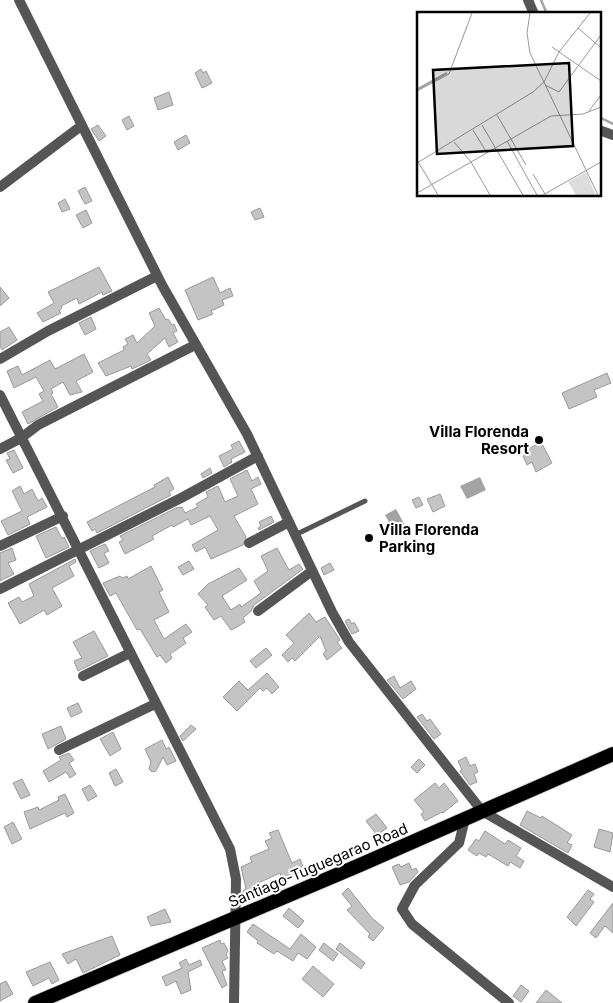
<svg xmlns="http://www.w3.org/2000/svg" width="613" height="1003" viewBox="0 0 613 1003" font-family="Inter,sans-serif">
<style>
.water{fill:#a3a3a3}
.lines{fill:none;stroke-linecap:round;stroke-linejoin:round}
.stream{stroke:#a3a3a3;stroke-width:2.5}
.building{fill:#c4c4c4;stroke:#999}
.trunk-casing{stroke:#dbdbdb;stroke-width:16}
.service{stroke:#555;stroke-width:5}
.minor{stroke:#555;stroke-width:10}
.trunk{stroke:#000;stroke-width:14}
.poi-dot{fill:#000;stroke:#fff;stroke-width:2}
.labels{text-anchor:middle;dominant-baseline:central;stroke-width:4;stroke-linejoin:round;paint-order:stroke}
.poi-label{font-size:15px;font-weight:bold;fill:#000;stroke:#fff;text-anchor:end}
.street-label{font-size:15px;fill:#000;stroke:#fff}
.inset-river{fill:none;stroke:#a3a3a3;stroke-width:2.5}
.inset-road{fill:none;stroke:#999;stroke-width:1}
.view{fill:#000;fill-opacity:0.15;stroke:#000;stroke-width:2.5}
.inset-edge{fill:none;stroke:#000;stroke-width:2.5}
</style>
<rect width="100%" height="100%" fill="#fff"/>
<path class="water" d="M480,477L486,490L467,499L460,486Z
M396,509L406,527L395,533L385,515Z"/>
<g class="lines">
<path class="stream" d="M541,0L547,14
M599,117L613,124"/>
</g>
<path class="building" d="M201,69L203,73L206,71L212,83L202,88L195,73Z
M169,92L173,105L158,110L154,98Z
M129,116L134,126L127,130L122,120Z
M98,125L106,136L99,141L91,129Z
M186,135L190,143L178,150L174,142Z
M85,187L92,201L85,204L78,191Z
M65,199L70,209L62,212L58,203Z
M260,208L264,217L255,220L251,212Z
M86,210L92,223L83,228L76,215Z
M99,267L112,291L103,295L102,292L79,304L77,298L61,306L62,308L59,311L61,313L43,322L37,313L54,303L48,292Z
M213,277L220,293L230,288L233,296L222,300L224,305L211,311L213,314L198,320L185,290Z
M0,287L9,298L0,306Z
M159,308L166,320L168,319L172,325L174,324L177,331L173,333L178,342L169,347L165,338L147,354L151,360L132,369L131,366L106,376L98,363L124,350L123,347L128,344L125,339L133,335L137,343L155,326L149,313Z
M91,317L96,329L85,335L79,323Z
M9,327L17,340L2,350L0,346V332Z
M84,354L93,372L76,381L82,392L70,395L63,382L51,389L53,393L51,394L58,407L28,424L22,412L43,401L39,394L44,391L36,377L14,388L7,371L18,366L22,375L50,360L55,369Z
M607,373L611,383L594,390L597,397L569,409L562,393Z
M239,441L245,452L231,459L232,462L224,467L219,456L233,449L231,445Z
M541,442L552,463L536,472L532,462L527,465L523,456L528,453L526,450Z
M14,450L23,468L13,473L6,460L10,459L7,453Z
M210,468L212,473L203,478L201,474Z
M247,470L252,481L258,477L261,484L251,489L258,504L234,516L246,537L243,545L211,559L205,547L196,552L192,545L218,530L210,516L191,525L188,519L173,527L172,525L152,536L154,539L125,554L119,542L123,540L120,536L176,508L182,507L185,513L198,507L196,504L208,497L206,492L218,486L225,502L238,496L230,479Z
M168,477L174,489L169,492L171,495L97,533L95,529L92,531L87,522L155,487L154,485Z
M20,486L24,494L32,489L38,501L42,498L47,507L27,517L30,524L8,535L1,521L22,511L12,491Z
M440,494L445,506L433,512L427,499Z
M419,497L423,505L416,508L412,500Z
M271,516L274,522L259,530L258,528L261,526L259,522Z
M56,527L62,539L64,537L69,547L46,558L36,536Z
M105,544L109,551L104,553L109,563L99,568L90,551Z
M12,548L16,560L8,563L14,574L0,581V553Z
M277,548L289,570L299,564L303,569L254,605L251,611L243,618L245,622L237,627L231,630L221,616L214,620L205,607L208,605L198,594L208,584L239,568L247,580L222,596L231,610L240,604L241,607L261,593L254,581L268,571L261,556Z
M75,559L76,562L69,566L74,576L52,588L62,606L47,615L44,610L20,624L8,603L19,597L22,602L34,596L29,584Z
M189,561L194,569L183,575L178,567Z
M330,563L334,570L324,575L321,568Z
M151,566L163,590L159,592L169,612L154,620L164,639L186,624L192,632L183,638L186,643L170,654L172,658L166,663L160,655L157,657L140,629L137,630L116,593L110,596L103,583L120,576L122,578L127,576L128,579Z
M309,613L316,622L325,617L340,640L337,642L342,648L327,660L323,654L326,651L320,636L295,661L292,658L288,662L282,655L294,643L286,635Z
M349,619L352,624L354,622L359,631L352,634L345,621Z
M94,631L108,656L78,671L74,661L82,658L73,642Z
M266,648L272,655L256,668L250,661Z
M267,673L279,687L272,694L267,688L263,691L260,688L237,711L223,697L239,681L248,690Z
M394,676L400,688L411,681L416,689L403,699L387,680Z
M78,703L82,712L71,717L67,708Z
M422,714L427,721L430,719L441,734L434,739L417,717Z
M191,725L196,729L183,741L180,736Z
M61,726L66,739L48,749L42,734Z
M113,732L121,749L110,756L100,739Z
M162,740L166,749L169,747L176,761L167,765L163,757L156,771L152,772L149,769L151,762L145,749Z
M69,753L74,760L69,763L76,774L70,778L66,772L49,782L43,771L61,760L59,757Z
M466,757L470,766L475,764L478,772L474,774L477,782L470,785L460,771L462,770L458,761Z
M419,759L425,765L417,773L411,767Z
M116,769L123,782L115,786L109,773Z
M22,779L30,795L21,799L13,783Z
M435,783L439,788L444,783L458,801L443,813L442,812L425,821L421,814L424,812L414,800Z
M90,785L97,796L88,801L82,789Z
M65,794L74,813L67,817L65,813L30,829L24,812L38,807L39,810L59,800L58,797Z
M527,811L541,818L542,816L572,835L567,843L572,845L568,853L520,825Z
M376,814L387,828L377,835L366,821Z
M13,822L22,839L12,844L4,827Z
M599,829L613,833L610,852L594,847Z
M278,830L292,863L300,859L305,871L283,882L280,873L252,886L255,893L243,898V891L246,889L241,867L252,862L250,857L269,849L265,841L272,838L269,833Z
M485,831L505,844L508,840L521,848L516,856L524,861L520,868L510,862L508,866L488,854L486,857L479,853L477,856L468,850L476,839L479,841Z
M409,863L412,870L416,868L418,872L409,882L400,885L392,867L399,864L401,867Z
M348,888L372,918L384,928L373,941L368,937L370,934L347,910L352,906L342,894Z
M588,890L594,894L590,899L594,902L576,926L567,917Z
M613,903V933L605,926L596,938L590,933Z
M289,908L304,921L298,928L283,916Z
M165,909L171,922L151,926L147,917Z
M253,924L290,949L301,934L316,947L307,959L298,953L293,961L277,951L274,954L257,943L258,941L247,932Z
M112,936L120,955L83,973L76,959L68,964L62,954Z
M220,940L221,944L224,943L228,951L226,954L228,958L222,961L226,970L222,971L227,985L222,988L202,948Z
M324,943L338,954L333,961L319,950Z
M340,943L365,963L361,969L336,949Z
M186,959L189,965L200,960L202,965L188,972L191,990L181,994L176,981L166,986L162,977L182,968L179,963Z
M50,962L59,980L52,984L49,978L33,986L26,972Z
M313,966L334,984L323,997L302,979Z
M6,981L13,994L0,1001V984Z
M521,985L529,991L521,1002L513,996Z
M546,990L562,1003H536Z"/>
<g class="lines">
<defs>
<path id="trunk" d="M35,1003L360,865L613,754"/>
</defs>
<use href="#trunk" class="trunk-casing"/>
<path class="service" d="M295,535L365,501"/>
<path class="minor" d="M19,0L162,285L247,434L332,612L349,642L482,811L613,887
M528,0L534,14
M599,130L613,135
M0,187L81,126
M0,359L48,331L157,276
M0,395L230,849L236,879L234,1003
M0,449L21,438L38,425L195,345
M249,543L289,522
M0,546L63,516
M0,589L183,497L258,456
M258,611L312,571
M83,676L130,653
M59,750L155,704
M465,819L459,843L415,885L402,909L412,924L509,1003"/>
<use href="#trunk" class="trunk"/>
</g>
<g class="poi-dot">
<circle cx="539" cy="440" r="5"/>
<circle cx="369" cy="538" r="5"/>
</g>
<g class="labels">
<g class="poi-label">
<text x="529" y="431">Villa Florenda<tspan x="529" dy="17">Resort</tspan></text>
<text x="379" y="529" text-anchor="start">Villa Florenda<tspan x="379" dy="17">Parking</tspan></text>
</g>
<g class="street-label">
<text transform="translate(318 865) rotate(-23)">Santiago-Tuguegarao Road</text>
</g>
</g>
<g transform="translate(417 12)">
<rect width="184" height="184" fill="#fff"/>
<path d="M169,160L179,183H159L151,170Z" fill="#dcdcdc"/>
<path class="inset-river" d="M1,77L30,61"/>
<path class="inset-road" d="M113,1L110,21L113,41L181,183M161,16L184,36M135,35L184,69M128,73L142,80L184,23M0,79L32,62L55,1M172,99L184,83M80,103L109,153M65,113L106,183M56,118L70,141M90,129L120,183M37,130L54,150L73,183M0,148L21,183M0,151L116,80L127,70L142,40L173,1M116,162L128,182M0,181L134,104L166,102L184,95M126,183L184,150"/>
<path class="view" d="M152,51L156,134L20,142L16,58Z"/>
<rect width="184" height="184" class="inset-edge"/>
</g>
</svg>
